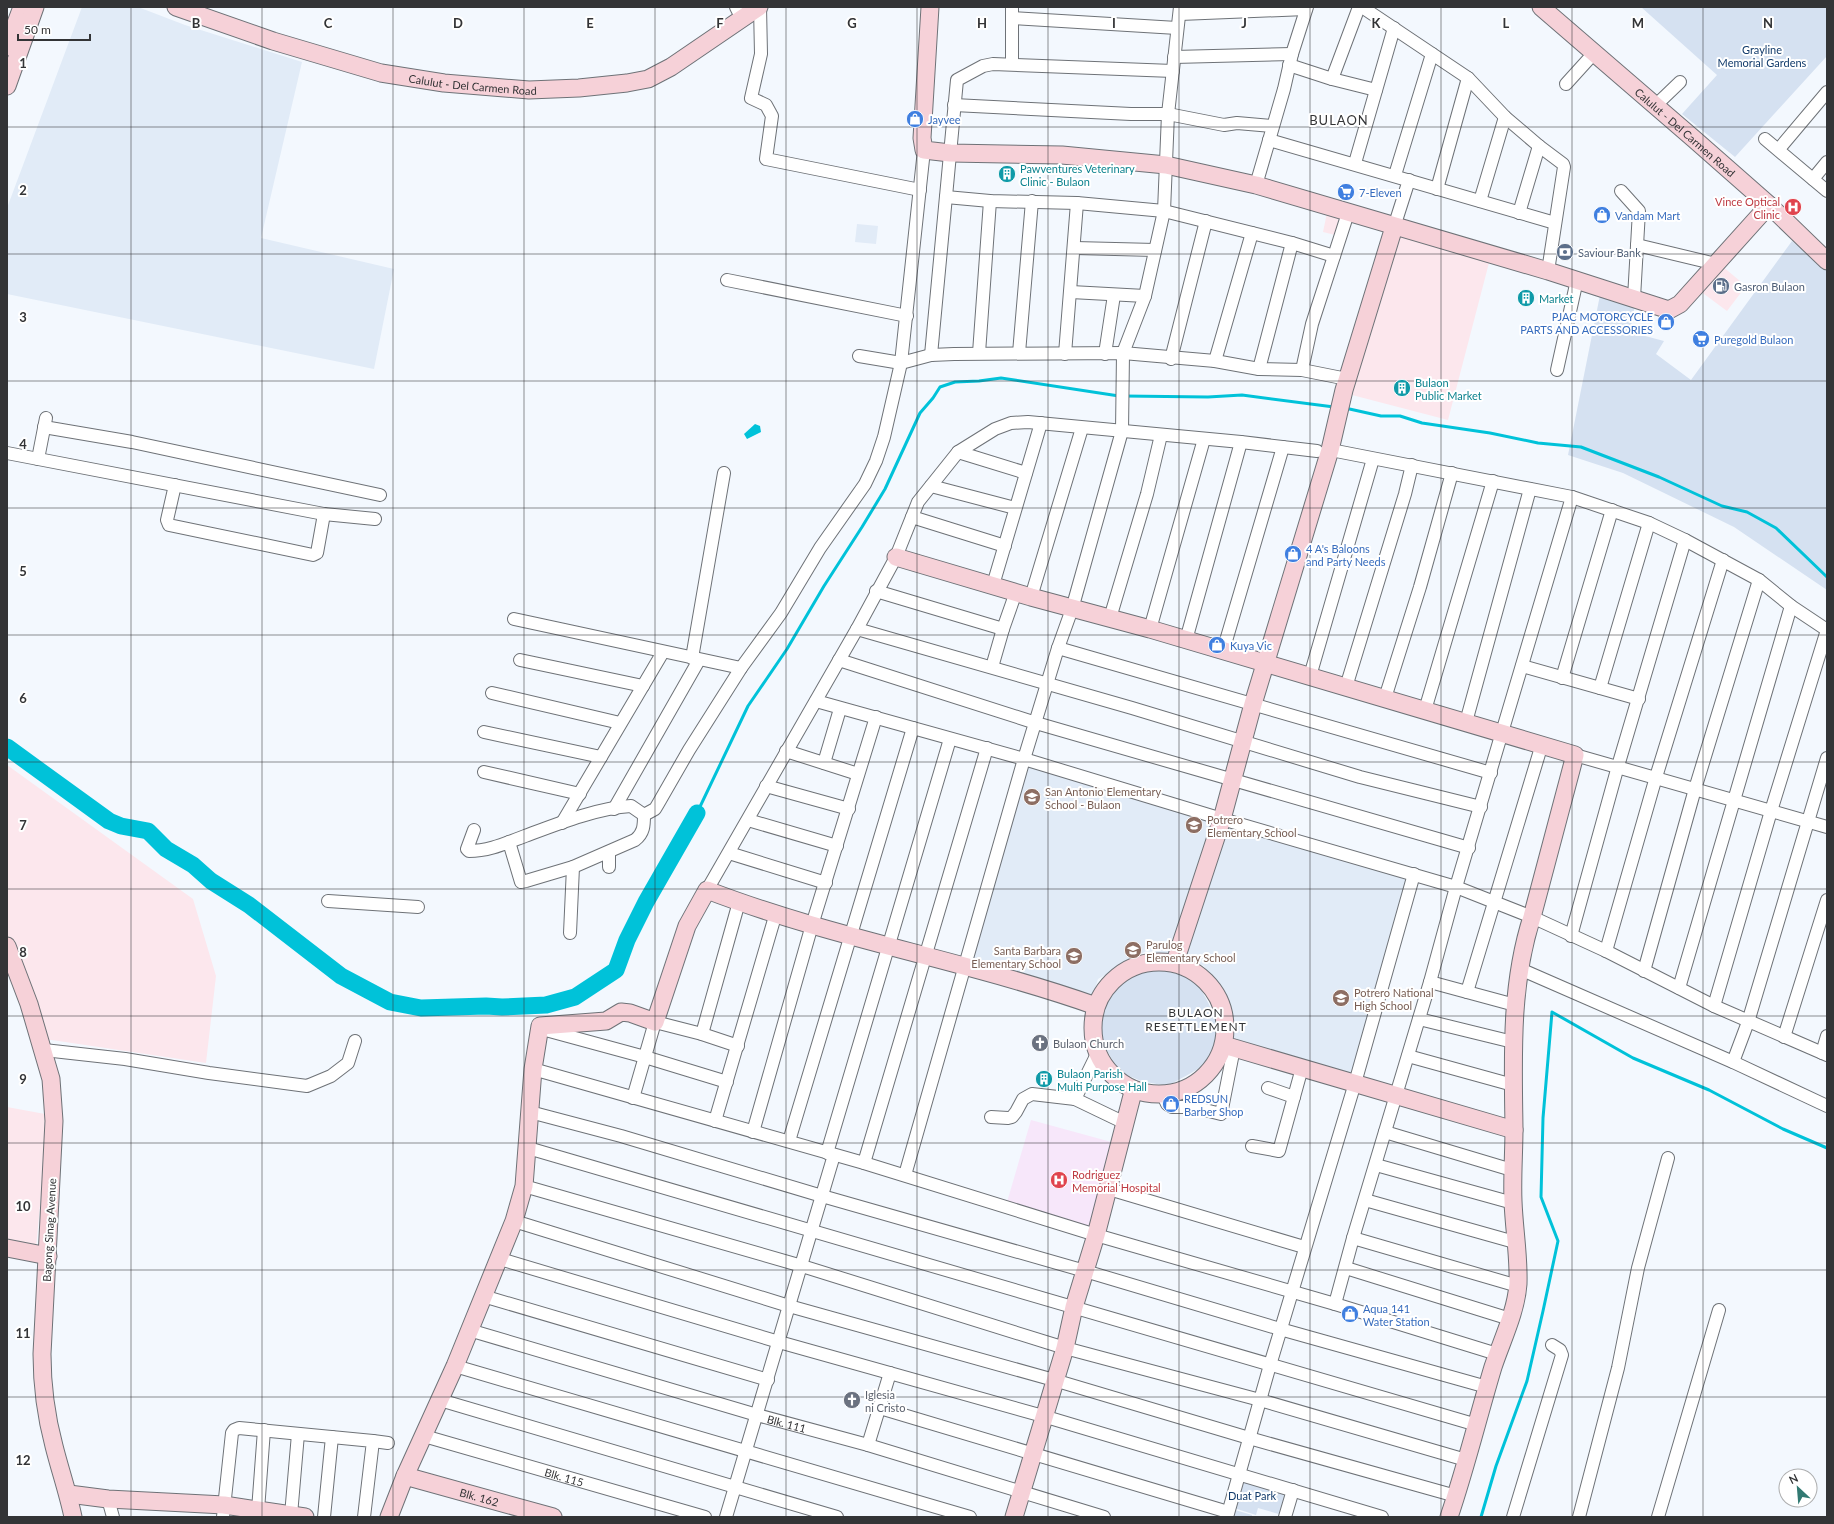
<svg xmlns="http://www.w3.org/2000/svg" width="1834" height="1524" viewBox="0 0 1834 1524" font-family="Lato,sans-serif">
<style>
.commercial{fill:#fce7ed}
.built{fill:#e1ebf7}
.medical{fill:#f7e7fa}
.green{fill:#d5e1f1}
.water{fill:#00c2d9}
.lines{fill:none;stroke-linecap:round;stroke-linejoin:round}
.stream{stroke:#00c2d9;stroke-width:3}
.river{stroke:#00c2d9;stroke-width:17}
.street-casing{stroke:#6e7277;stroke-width:14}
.secondary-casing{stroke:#6e7277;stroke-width:19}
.street{stroke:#fff;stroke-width:12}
.secondary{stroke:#f6d1d8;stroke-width:17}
.grid{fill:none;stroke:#333436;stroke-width:1;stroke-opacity:0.55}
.labels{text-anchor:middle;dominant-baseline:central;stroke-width:4;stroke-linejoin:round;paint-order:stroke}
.park-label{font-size:11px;fill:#123b6b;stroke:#fff}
.street-label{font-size:11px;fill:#333436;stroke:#fff}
.shop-label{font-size:11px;fill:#366cbe;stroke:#fff;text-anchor:start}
.culture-label{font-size:11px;fill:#0d838f;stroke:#fff;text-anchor:start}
.health-label{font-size:11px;fill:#be3a42;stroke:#fff;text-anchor:end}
.service-label{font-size:11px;fill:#4e5e75;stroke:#fff;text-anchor:start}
.education-label{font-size:11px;fill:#785e54;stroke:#fff;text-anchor:start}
.worship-label{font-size:11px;fill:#5b616d;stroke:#fff;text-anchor:start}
.neighbourhood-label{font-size:12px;letter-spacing:1px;fill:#333436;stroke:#fff}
.quarter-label{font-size:13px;letter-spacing:1px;fill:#333436;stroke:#fff}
.grid-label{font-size:13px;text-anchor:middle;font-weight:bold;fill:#333436;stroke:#fff;stroke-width:4;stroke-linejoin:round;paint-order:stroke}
</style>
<rect width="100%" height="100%" fill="#f3f8fe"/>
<path class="commercial" d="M1327,213L1339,216L1335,235L1323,232Z
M1394,235L1490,259L1448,420L1352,395Z
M1722,266L1746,286L1727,311L1700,291Z
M7,765L193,899L216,976L206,1063L45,1039L7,943Z
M7,1107L45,1114L44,1162L36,1248L7,1240Z"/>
<path class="built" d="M82,7H138L185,25L302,62L261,238L394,269L374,369L7,294V208Z
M857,224L878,226L876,244L855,242Z
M1026,764L1215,819L1174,956L1146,951L1098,979L1091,1002L971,963Z
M1224,823L1407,875L1351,1079L1232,1044L1233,1028L1225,1002L1204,966L1185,957Z"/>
<path class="medical" d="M1031,1120L1115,1143L1092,1227L1007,1202Z"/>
<path class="green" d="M1641,7H1827V56L1735,157L1682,114L1717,75Z
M1792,241L1827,270V590L1734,527L1623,473L1568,455L1600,295L1635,305L1630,332L1664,341L1656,354L1691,380Z
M1150,966L1195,979C1210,1006 1233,1038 1204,1064C1194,1073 1179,1079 1167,1086L1141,1081L1120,1072L1096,1033L1109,989Z
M1243,1478L1289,1492L1282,1515L1258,1508L1256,1515L1234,1508Z
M1235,1510L1252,1515V1517H1232Z"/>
<path class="water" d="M755,424L760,426L761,432L747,439L744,434Z"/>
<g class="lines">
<path class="stream" d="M1124,396L1208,397L1242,395L1334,407
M1345,408L1381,416H1400L1422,423L1490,433L1538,443L1581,447L1659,477L1722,506L1747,512L1776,528L1827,577
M697,813L748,706L787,649L824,586L862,527L885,489L920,413L933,398L940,387L955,382L979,381L1001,378L1119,396
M1481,1517L1496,1466L1527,1381L1543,1311L1558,1241L1541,1197L1543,1118L1552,1012L1633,1058L1709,1090L1783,1129L1827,1148"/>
<path class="river" d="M7,747L109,821L121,826L148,831L166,849L193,865L211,881L249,905L341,976L390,1002L421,1008L486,1006L502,1007L546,1005L575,997L616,970L627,940L646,902L697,813"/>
<defs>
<g id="street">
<path d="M736,7L742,19"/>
<path d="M760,7L761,54L751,98L766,105L772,116L766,159L920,190"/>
<path d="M1362,7L1468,78L1505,117L1539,146L1563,164L1564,167L1548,271"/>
<path d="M1180,14L1306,9"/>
<path d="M1012,18L1177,28"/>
<path d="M1174,57L1292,54"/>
<path d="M1012,64V7"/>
<path d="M1289,65L1332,79L1376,90"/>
<path d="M1332,79L1359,7"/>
<path d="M1566,84L1595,52"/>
<path d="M954,105L1131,114H1168L1224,125L1237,123L1272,126"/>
<path d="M1655,106L1680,82"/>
<path d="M1765,139L1827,191"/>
<path d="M1269,140L1555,223"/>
<path d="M1779,149L1827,92"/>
<path d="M1355,163L1394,28"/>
<path d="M1395,175L1432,54"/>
<path d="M1813,179L1827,162"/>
<path d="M1256,185L1284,89L1292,54L1307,7"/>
<path d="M1437,189L1468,78"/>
<path d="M1621,191L1639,211L1634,298"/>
<path d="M946,197L990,201L1077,203L1164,211L1292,243L1334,256"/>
<path d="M1480,201L1505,117"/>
<path d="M1519,213L1539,146"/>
<path d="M1394,227L1409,180"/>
<path d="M1637,245L1716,264"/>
<path d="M1075,248L1155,250"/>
<path d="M727,280L907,316"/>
<path d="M1071,292L1145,296"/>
<path d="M979,353L990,201"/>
<path d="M1019,353L1032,201"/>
<path d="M1065,354L1077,203"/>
<path d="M1105,354L1114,295"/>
<path d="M931,355L957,80L983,66L993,64L1173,71"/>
<path d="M859,356L901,363L931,355L954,354L1123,353L1215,361L1259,369L1302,370L1347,379"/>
<path d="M1171,359L1206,221"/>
<path d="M1215,361L1252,233"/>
<path d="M1259,369L1292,243"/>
<path d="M1302,370L1312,324L1348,213"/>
<path d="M1557,370L1577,280"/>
<path d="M44,427L132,442L380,495"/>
<path d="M1336,451L1572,497L1649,523L1685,540L1759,580L1791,606L1827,630"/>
<path d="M958,452L1026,473"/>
<path d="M7,453L324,514L375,519"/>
<path d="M38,459L46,418"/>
<path d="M175,485L167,520L169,525L313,555L317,553L324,514"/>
<path d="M931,486L1015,508"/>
<path d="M912,517L1005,546"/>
<path d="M993,585L1041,423"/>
<path d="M876,591L1003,629L1016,592"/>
<path d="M1031,597L1082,428"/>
<path d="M1110,618L1147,494L1161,435"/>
<path d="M514,619L741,668"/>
<path d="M857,629L1132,708L1360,777L1481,807"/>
<path d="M1150,629L1204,439"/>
<path d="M1186,640L1241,442"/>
<path d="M1058,648L1491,773"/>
<path d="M1223,651L1283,447"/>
<path d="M692,658L724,473"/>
<path d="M520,660L643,686"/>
<path d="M839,660L1036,723L1469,848"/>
<path d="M1522,666L1639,699"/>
<path d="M992,667L1003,629"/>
<path d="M1310,676L1373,459"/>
<path d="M1562,678L1612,510"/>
<path d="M1346,687L1405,494L1412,465"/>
<path d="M1600,688L1649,523"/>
<path d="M492,693L620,723"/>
<path d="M1385,698L1420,587L1452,473"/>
<path d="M816,701L1024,759L1222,819L1456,887L1532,917L1606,951L1714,1006L1827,1055"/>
<path d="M1425,710L1493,481"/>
<path d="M1466,722L1530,489"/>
<path d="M484,732L601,757"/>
<path d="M786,751L858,774"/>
<path d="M1575,755L1827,827"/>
<path d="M824,763L840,709"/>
<path d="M484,772L580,794"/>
<path d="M766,786L849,809"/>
<path d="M614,809L699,660"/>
<path d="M748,820L837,846"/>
<path d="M562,823L663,652"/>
<path d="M474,830L467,849L469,851C489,851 506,843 525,836C557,824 597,808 631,806L644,815L655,809L658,804L689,750L741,668L781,613L820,548L865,484L876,461L884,437L901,363L924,150"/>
<path d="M509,842L521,882L526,881L573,867L635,840C644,833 644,825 644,815"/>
<path d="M729,853L826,883"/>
<path d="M609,867V852"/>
<path d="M707,890L857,629L896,557L918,502L958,452L995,429L1011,423L1028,422L1241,442L1317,451"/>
<path d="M328,901L418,907"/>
<path d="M570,933L573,867"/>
<path d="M1571,936L1618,766L1685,540"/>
<path d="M1606,951L1656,777L1723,560"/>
<path d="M1520,969L1733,1062L1827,1106"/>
<path d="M1644,971L1695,789L1759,580"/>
<path d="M1430,982L1515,1005"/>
<path d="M1679,988L1791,606"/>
<path d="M1467,992L1542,744"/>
<path d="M1714,1006L1771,811L1827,630"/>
<path d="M1419,1019L1513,1042"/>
<path d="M542,1029L645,1057L727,1082"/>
<path d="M702,1034L739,902"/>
<path d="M1784,1037L1827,900"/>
<path d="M44,1050L125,1059L209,1073L307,1086L331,1076L348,1063L355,1041"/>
<path d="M1822,1053L1827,1036"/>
<path d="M1408,1056L1513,1085"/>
<path d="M1733,1062L1748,1022L1827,758"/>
<path d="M533,1069L864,1163L1096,1235L1335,1304L1497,1354"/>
<path d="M1268,1088L1294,1097"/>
<path d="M1163,1095L1167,1104L1172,1107H1193L1221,1114L1234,1048"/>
<path d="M633,1098L655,1022L702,1034L738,1046"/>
<path d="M1075,1099L1098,1052"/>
<path d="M530,1112L621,1136L822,1196L1085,1271L1280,1329L1487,1387"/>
<path d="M991,1117L1008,1118L1012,1117L1016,1112L1023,1099L1032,1094L1075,1099L1125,1123"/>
<path d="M715,1121L776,913"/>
<path d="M753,1132L812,925L876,717"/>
<path d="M1385,1132L1512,1170"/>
<path d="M789,1141L913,728"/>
<path d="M1252,1146L1279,1151L1302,1068"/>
<path d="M528,1148L1477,1425"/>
<path d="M827,1153L950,739"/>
<path d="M864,1163L987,748"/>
<path d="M1376,1165L1513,1203"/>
<path d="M905,1175L1024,759L1058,648L1072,609L1122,431L1123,353L1145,296L1164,211L1168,114L1180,7"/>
<path d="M524,1186L802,1266L1065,1348L1260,1400L1466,1460"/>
<path d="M1109,1189L1304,1247"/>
<path d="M1365,1200L1518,1243"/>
<path d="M514,1221L789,1306L1054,1380L1249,1438L1456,1496"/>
<path d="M1353,1238L1518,1286"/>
<path d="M500,1259L779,1342L1043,1416L1382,1517"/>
<path d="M1346,1268L1510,1319"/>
<path d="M483,1296L768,1380"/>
<path d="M1335,1304L1353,1238L1430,982L1456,887L1572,497"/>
<path id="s1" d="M469,1330L757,1415L868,1445L1104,1517"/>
<path d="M455,1366L970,1517"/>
<path d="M440,1400L837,1517"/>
<path d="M880,1408L1228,1512"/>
<path id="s2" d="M424,1436L705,1517"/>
<path d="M373,1441L388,1443"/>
<path d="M868,1445L890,1373"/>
<path d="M108,1499L113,1517"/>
<path d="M258,1510L264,1430"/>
<path d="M291,1515L298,1434"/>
<path d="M223,1517L232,1433L234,1430L239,1428L373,1441L364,1517"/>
<path d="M324,1517L332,1437"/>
<path d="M726,1517L834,1155"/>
<path d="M1227,1517L1270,1365L1355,1083L1414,874"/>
<path d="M1285,1517L1293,1490"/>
<path d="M1513,1517L1562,1355L1560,1350L1552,1345"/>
<path d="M1579,1517L1618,1368L1638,1268L1668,1158"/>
<path d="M1658,1517L1719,1310"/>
</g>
<g id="secondary">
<path id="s3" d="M176,7L273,41L381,73L444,83L529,90L579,88L627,83L648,79L671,67L759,7"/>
<path d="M930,7L922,138L924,150L950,153L1062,155L1166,165L1256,185L1548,271L1669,310L1680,304L1769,205"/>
<path id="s4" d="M1541,7L1694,139L1769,205L1827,261"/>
<path d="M7,47L22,7"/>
<path d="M7,86L35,7"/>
<path d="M896,557L1031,597L1150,629L1575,755L1532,917C1510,985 1513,1057 1514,1128C1514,1152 1512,1177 1513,1201C1514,1229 1519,1256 1518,1284C1516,1312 1502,1340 1493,1367C1478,1417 1466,1467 1449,1517"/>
<path d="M7,946L29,1004L51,1079L54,1121L42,1354C42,1385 46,1416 54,1446C60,1470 68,1493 73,1517"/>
<circle cx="1159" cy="1028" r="66"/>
<path d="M1175,962L1222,819L1253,704L1330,450L1344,390L1394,227"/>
<path d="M1224,1045L1514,1130"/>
<path d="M7,1248L48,1256"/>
<path id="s5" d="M405,1476L553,1517"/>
<path d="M69,1494L108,1499L224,1505L305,1517"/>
<path d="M389,1517L405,1476L455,1366L514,1221L524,1186L533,1069L540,1026L606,1021L621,1012L630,1013L655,1022L687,926L707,890C834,939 969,961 1096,1006"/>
<path d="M1014,1517L1065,1348L1074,1307L1096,1235L1133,1092"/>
</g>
</defs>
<use href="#street" class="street-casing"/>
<use href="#secondary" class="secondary-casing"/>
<use href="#street" class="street"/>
<use href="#secondary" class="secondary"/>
</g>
<path class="grid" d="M131,7V1517M262,7V1517M393,7V1517M524,7V1517M655,7V1517M786,7V1517M917,7V1517M1048,7V1517M1179,7V1517M1310,7V1517M1441,7V1517M1572,7V1517M1703,7V1517M7,127H1827M7,254H1827M7,381H1827M7,508H1827M7,635H1827M7,762H1827M7,889H1827M7,1016H1827M7,1143H1827M7,1270H1827M7,1397H1827"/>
<defs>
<symbol id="shop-disc" viewBox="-11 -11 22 22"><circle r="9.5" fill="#3f7fe0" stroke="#fff"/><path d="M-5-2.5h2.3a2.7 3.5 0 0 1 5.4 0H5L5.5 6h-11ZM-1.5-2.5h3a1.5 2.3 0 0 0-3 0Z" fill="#fff"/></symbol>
<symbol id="building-disc" viewBox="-11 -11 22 22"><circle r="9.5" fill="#0f9aa8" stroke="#fff"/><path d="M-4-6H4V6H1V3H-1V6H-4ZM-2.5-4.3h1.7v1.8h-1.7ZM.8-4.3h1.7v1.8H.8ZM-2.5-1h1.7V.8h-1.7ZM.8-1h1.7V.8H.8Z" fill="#fff"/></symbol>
<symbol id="supermarket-disc" viewBox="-11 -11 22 22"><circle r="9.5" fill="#3f7fe0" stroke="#fff"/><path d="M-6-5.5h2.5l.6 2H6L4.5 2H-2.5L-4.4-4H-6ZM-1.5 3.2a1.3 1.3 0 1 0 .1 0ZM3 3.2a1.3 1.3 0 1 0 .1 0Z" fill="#fff"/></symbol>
<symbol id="hospital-disc" viewBox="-11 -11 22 22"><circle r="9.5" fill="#e0444e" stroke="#fff"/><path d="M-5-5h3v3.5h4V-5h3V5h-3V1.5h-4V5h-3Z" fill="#fff"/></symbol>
<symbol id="bank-disc" viewBox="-11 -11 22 22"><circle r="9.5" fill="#5c6f8a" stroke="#fff"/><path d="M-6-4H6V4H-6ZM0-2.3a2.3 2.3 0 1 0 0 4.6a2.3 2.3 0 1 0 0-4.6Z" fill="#fff"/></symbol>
<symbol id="fuel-disc" viewBox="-11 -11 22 22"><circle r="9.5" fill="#5c6f8a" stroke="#fff"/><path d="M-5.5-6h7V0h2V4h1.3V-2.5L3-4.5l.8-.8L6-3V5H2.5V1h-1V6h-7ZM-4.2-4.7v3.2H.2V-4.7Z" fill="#fff"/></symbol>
<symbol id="school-disc" viewBox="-11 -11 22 22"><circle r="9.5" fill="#8d6e63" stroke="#fff"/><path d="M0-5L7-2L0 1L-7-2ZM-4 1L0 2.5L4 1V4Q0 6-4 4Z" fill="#fff"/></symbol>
<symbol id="church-disc" viewBox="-11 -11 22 22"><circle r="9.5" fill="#6b7280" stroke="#fff"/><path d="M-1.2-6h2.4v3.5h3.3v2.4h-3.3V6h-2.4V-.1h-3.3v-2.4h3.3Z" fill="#fff"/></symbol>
</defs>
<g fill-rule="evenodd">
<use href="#shop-disc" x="905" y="109" width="20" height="20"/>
<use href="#building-disc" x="997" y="164" width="20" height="20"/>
<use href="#supermarket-disc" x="1336" y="182" width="20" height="20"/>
<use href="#hospital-disc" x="1783" y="197" width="20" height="20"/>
<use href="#shop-disc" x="1592" y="205" width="20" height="20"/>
<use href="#bank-disc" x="1555" y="242" width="20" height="20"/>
<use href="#fuel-disc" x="1711" y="276" width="20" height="20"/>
<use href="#building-disc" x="1516" y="288" width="20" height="20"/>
<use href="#shop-disc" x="1656" y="312" width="20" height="20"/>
<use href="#supermarket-disc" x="1691" y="329" width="20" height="20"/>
<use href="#building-disc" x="1392" y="378" width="20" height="20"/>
<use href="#shop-disc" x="1283" y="544" width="20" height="20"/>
<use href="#shop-disc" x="1207" y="635" width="20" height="20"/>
<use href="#school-disc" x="1022" y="787" width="20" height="20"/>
<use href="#school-disc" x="1184" y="815" width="20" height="20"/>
<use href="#school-disc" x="1123" y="940" width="20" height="20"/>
<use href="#school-disc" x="1064" y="946" width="20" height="20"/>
<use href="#school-disc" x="1331" y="988" width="20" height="20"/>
<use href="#church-disc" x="1030" y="1033" width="20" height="20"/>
<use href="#building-disc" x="1034" y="1069" width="20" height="20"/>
<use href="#shop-disc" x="1161" y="1094" width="20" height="20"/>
<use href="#hospital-disc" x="1049" y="1170" width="20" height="20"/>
<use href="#shop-disc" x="1340" y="1304" width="20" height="20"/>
<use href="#church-disc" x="842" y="1390" width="20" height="20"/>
</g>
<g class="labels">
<g class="park-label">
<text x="1762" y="49">Grayline<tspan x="1762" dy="13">Memorial Gardens</tspan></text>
<text x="1252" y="1495">Duat Park</text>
</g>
<g class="street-label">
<text stroke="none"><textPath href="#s3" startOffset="308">Calulut - Del Carmen Road</textPath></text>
<text stroke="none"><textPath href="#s4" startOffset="191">Calulut - Del Carmen Road</textPath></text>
<text transform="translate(49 1230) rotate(-87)">Bagong Sinag Avenue</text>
<text stroke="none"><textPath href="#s1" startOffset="331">Blk. 111</textPath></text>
<text stroke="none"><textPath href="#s2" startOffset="146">Blk. 115</textPath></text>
<text stroke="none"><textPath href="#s5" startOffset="77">Blk. 162</textPath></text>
</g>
<g class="shop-label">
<text x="928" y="119">Jayvee</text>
<text x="1359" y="192">7-Eleven</text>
<text x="1615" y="215">Vandam Mart</text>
<text x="1653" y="316" text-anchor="end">PJAC MOTORCYCLE<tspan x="1653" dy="13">PARTS AND ACCESSORIES</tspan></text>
<text x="1714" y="339">Puregold Bulaon</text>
<text x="1306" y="548">4 A's Baloons<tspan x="1306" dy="13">and Party Needs</tspan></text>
<text x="1230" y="645">Kuya Vic</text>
<text x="1184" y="1098">REDSUN<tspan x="1184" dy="13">Barber Shop</tspan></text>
<text x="1363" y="1308">Aqua 141<tspan x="1363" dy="13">Water Station</tspan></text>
</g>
<g class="culture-label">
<text x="1020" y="168">Pawventures Veterinary<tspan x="1020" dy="13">Clinic - Bulaon</tspan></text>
<text x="1539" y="298">Market</text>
<text x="1415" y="382">Bulaon<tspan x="1415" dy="13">Public Market</tspan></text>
<text x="1057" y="1073">Bulaon Parish<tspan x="1057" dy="13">Multi Purpose Hall</tspan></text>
</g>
<g class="health-label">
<text x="1780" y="201">Vince Optical<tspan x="1780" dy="13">Clinic</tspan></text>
<text x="1072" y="1174" text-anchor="start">Rodriguez<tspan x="1072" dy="13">Memorial Hospital</tspan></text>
</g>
<g class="service-label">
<text x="1578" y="252">Saviour Bank</text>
<text x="1734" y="286">Gasron Bulaon</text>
</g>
<g class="education-label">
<text x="1045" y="791">San Antonio Elementary<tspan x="1045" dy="13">School - Bulaon</tspan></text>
<text x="1207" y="819">Potrero<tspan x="1207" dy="13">Elementary School</tspan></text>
<text x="1146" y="944">Parulog<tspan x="1146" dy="13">Elementary School</tspan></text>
<text x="1061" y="950" text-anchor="end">Santa Barbara<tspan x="1061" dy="13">Elementary School</tspan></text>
<text x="1354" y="992">Potrero National<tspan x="1354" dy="13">High School</tspan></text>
</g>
<g class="worship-label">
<text x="1053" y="1043">Bulaon Church</text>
<text x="865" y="1394">Iglesia<tspan x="865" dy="13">ni Cristo</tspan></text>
</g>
<g class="neighbourhood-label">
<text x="1196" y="1012">BULAON<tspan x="1196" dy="14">RESETTLEMENT</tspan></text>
</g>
<g class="quarter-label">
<text x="1339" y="120">BULAON</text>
</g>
</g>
<g class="grid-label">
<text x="196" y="28">B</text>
<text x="328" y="28">C</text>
<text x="458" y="28">D</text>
<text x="590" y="28">E</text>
<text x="720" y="28">F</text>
<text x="852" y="28">G</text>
<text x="982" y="28">H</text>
<text x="1114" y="28">I</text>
<text x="1244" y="28">J</text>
<text x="1376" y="28">K</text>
<text x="1506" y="28">L</text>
<text x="1638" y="28">M</text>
<text x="1768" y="28">N</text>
<text x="23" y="68">1</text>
<text x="23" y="195">2</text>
<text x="23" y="322">3</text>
<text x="23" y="449">4</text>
<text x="23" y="576">5</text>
<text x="23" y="703">6</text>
<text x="23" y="830">7</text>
<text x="23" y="957">8</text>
<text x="23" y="1084">9</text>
<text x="23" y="1211">10</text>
<text x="23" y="1338">11</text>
<text x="23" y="1465">12</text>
</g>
<rect width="1834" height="1524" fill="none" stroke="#333436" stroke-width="16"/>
<g transform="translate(1798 1488) rotate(334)"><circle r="19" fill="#ffffff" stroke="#adaeaf"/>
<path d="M0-3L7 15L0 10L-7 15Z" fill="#317972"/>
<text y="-6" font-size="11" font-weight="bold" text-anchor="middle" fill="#333436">N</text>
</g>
<path d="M18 34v6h72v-6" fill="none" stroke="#333436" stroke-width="2"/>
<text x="24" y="34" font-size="12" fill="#333436" stroke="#ffffff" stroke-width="3" paint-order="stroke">50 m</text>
</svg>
